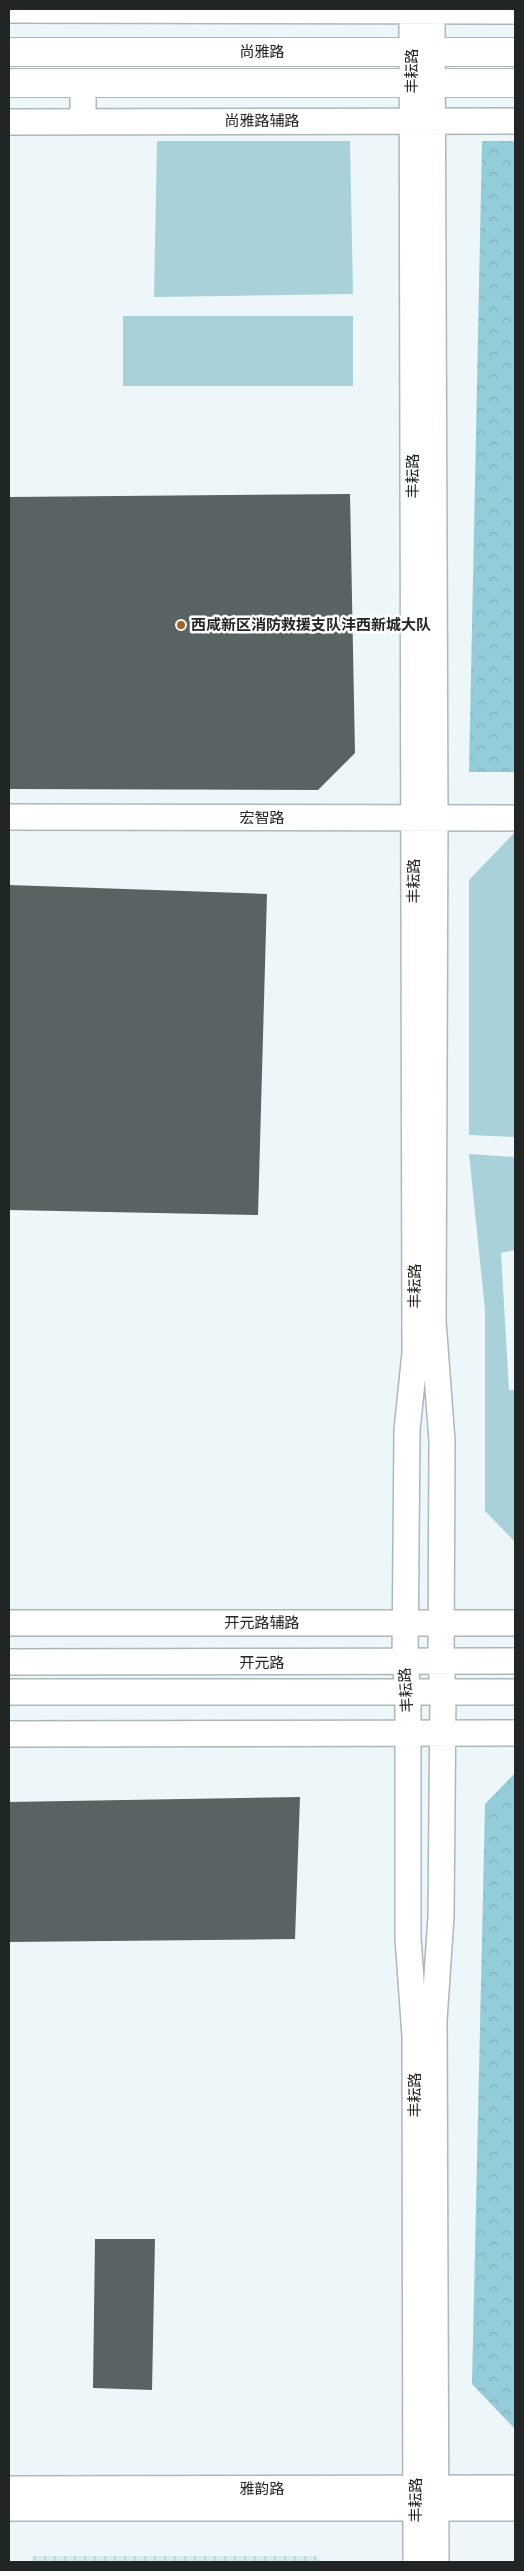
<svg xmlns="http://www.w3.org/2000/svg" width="524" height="2571" viewBox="0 0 524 2571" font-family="'Work Sans','Noto Sans SC',sans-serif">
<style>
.industrial{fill:url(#industrial-grid)}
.green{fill:#a9d1da}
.forest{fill:url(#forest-crowns)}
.building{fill:#5a6264}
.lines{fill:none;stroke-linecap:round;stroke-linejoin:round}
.minor-casing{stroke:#aeb7b9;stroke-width:28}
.major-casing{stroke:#aeb7b9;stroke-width:30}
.minor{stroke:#fff;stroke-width:25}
.major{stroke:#fff;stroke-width:28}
.poi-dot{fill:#9f6325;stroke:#fff;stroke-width:2}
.labels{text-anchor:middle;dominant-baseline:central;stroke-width:5;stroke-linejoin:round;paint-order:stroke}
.street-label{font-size:15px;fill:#222526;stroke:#fff}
.poi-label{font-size:15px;font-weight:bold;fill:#222526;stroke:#fff;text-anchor:start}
</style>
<defs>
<pattern id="industrial-grid" width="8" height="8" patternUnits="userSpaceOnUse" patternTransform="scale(1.25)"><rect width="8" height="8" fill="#d8ebef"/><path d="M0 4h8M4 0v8" fill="none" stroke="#b9c9cd"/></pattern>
<pattern id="forest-crowns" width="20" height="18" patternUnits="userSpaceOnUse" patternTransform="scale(1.25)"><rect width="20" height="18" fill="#94cdda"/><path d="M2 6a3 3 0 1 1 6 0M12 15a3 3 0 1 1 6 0" fill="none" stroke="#7fb0bb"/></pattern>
</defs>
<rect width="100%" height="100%" fill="#edf7f9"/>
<path class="industrial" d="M32,2556H316L322,2562H32Z"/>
<path class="green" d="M157,141H350L353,294L154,297Z
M123,316H353V386H123Z
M515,832V1137L469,1135V880Z
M469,1154L515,1157V1250L501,1253L509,1390H515V1542L485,1511V1310Z"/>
<path class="forest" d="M482,141H515V772H469Z
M515,1773V2429L472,2384L485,1804Z"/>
<path class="building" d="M350,494L355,753L318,790L9,789V497Z
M9,885L267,894L258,1215L9,1210Z
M300,1797L295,1939L9,1942V1802Z
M95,2239H155L152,2390L93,2388Z"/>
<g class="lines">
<defs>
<path id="minor" d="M412,9L415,1353L407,1430L405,1663L408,1692V1938L415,2036L416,2562
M432,9L435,818L433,1321L442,1441L441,1662L443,1692L441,1917L434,2020L436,2562
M9,10L515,11
M83,83V122
M9,122L515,121
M9,817L515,818
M9,1623H515
M9,1662L515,1661
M9,1692H515
M9,1734L515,1733
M9,2489L515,2488
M9,2508H515"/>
<path id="major" d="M9,52H515
M9,83H515"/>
</defs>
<use href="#minor" class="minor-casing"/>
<use href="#major" class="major-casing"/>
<use href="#minor" class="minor"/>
<use href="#major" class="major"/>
</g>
<circle class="poi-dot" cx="181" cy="625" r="5"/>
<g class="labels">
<g class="street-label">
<text x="262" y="52">尚雅路</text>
<text transform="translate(412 71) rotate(-90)">丰耘路</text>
<text x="262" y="121">尚雅路辅路</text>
<text transform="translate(413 476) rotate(-90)">丰耘路</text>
<text x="262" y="818">宏智路</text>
<text transform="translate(414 881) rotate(-90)">丰耘路</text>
<text transform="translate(415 1286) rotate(-90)">丰耘路</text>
<text x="262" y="1623">开元路辅路</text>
<text x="262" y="1663">开元路</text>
<text transform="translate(406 1690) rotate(-93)">丰耘路</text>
<text transform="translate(415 2095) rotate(-90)">丰耘路</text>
<text x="262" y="2489">雅韵路</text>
<text transform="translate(416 2500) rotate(-90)">丰耘路</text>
</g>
<g class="poi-label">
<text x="191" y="625">西咸新区消防救援支队沣西新城大队</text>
</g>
</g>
<rect width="524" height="2571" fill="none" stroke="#222526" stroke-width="20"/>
</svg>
